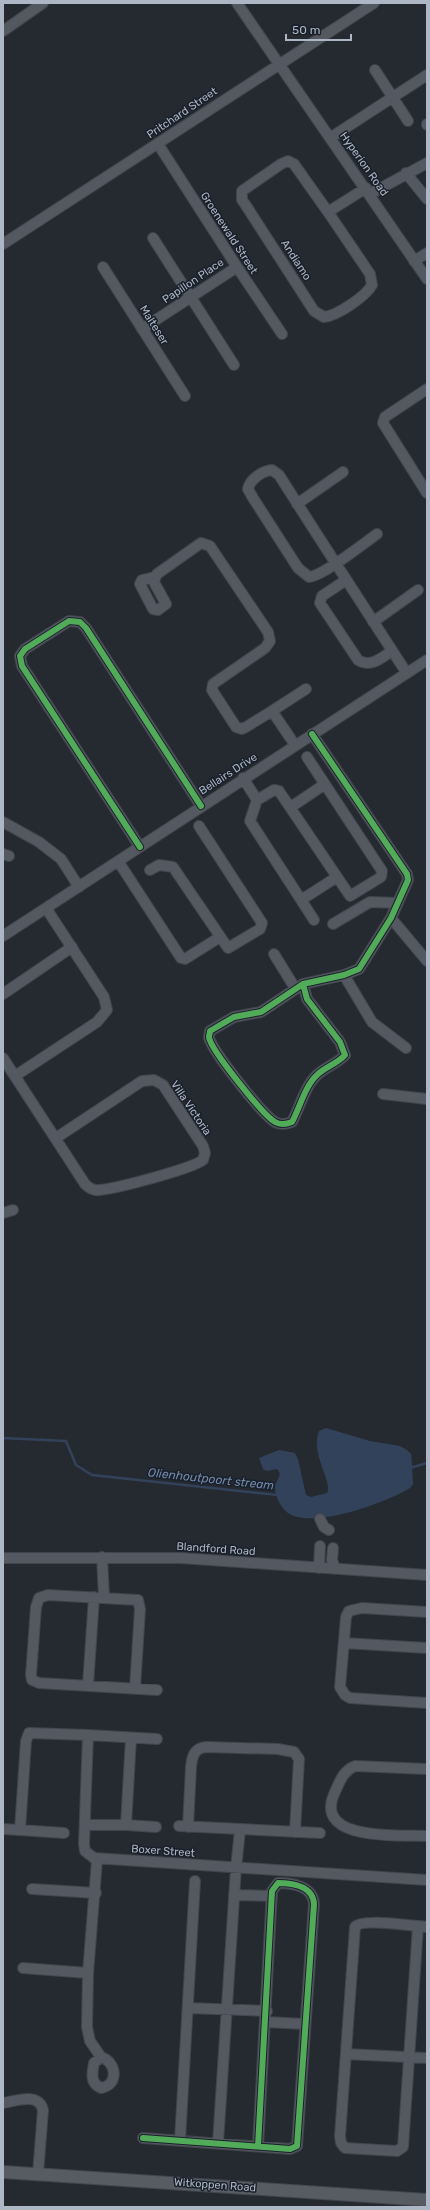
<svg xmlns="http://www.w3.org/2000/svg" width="430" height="2210" viewBox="0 0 430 2210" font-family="Rubik,sans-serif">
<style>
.water{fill:#32425a}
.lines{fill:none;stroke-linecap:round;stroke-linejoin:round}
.stream{stroke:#32425a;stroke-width:2.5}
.minor-casing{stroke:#41454b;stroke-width:12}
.major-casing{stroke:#42464e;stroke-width:14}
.minor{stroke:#545860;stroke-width:10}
.major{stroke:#575b62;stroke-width:12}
.cycleway-casing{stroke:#19202b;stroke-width:8}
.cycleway{stroke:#51ab58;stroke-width:6}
.labels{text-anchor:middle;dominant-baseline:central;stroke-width:3;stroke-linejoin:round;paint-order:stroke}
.street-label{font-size:11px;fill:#adb6c4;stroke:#19202b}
.water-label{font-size:12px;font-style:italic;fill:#758cac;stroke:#19202b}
</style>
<rect width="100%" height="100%" fill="#252a31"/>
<path class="water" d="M326,1428L370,1441L400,1446L407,1450L411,1454L412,1464L413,1484L410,1488C388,1502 301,1535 283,1508C279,1503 275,1495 275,1488C275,1480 284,1476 277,1469L267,1471L263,1469L259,1458L279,1450L295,1453L298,1459L306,1495L311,1497L327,1493C333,1480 310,1456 319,1431Z"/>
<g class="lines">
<path class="stream" d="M3,1438L66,1441L76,1465L92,1475L278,1495
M410,1468L427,1463"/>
<defs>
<path id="minor" d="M237,3L427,279
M3,31L43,3
M375,70L408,121
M427,124V125
M330,138L427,75
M158,144L237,267L282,334
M406,173L427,199
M370,194L427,163
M328,212L370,274L372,285C366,296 337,316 324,317L314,311L245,204L242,200V191L281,164L288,161L294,164L328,212L366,188
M153,238L234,365
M3,244L374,3
M414,261L427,253
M103,267L185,396
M142,329L237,267
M427,389L385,417L383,423L427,493
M297,504L343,472
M377,534C363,544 323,576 309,577L298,568L253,498L248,489C250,479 262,471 272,470L279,475C321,541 364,607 406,672
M155,577L142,580L140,584L153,609L158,610L166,604L155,584L154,581L157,574L201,543L210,546L268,632L270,641L265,648L213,684L212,690L236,727L242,729L246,727L272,711L295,745
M346,580L322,596L320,603L358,660C371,668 381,658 392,651
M373,622L418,590
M272,711L306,689
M243,778L257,800L250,821L314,920
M257,800L274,790L279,791L350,896L381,877L382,871L307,757
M291,807L325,784
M3,822L39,842L61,859L79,887
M140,847L22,666L20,656L25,649L69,621L80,622L86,628L201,806
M3,854L9,856
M118,861L181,958L185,959L220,937
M150,870L159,865L173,867L228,948L260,929L262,923L199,826
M301,900L337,877
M391,918L427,961
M333,924L370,902L398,903
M3,936L427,660
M274,954L295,988
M344,975L372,1022L406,1048
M303,984L307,999L340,1042L345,1055C337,1064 325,1067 317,1075C305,1086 300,1107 292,1122C287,1124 280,1125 275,1122C263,1115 210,1049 209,1037C209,1035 210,1033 210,1031L234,1017L261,1012L303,984L344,975L359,969L391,918L408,880L407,874L312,734
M3,994L72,947
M3,1058L85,1184C89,1188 93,1191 99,1190C115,1189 191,1169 203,1160L205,1153L203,1146L163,1085L154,1080L142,1081L56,1138
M15,1076L97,1022L107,1010L104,997L46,908
M383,1094L427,1099
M3,1213L13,1210
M320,1519L324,1527L329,1530
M333,1548L332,1560L335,1568
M102,1557L104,1597
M3,1558H181L427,1575
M319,1568L320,1546
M427,1612L362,1608L349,1611L346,1617L340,1687L345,1695L350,1698L427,1703
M344,1643L427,1648
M88,1685L94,1597
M135,1688L140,1609L138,1600L48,1595L39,1598L36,1607L31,1675L32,1680L39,1683L157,1690
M131,1738L126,1825L156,1827
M157,1739L88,1735L84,1844L85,1851L94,1858L427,1880
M427,1769L355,1766C343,1771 340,1781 335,1792C311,1842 401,1835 427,1836
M91,1825H126
M179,1826L320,1833
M188,1827L191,1767C192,1757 194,1748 206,1747L278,1749L294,1752L299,1759L295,1832
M3,1829L20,1830L26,1741L29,1733L88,1735
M20,1830L64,1833
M97,1860L88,1973L87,2027L90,2041L101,2057
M32,1889L96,1893
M234,1895L272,1896
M418,1926L403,2147L397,2151L345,2148L341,2143L340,2136L355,1927C361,1918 415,1926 427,1927
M23,1968L88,1973
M188,2008L267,2011
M266,2022L305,2024
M346,2054L427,2058
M101,2057C117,2062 119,2085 101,2088C90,2083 92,2074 94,2063Z
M3,2103C16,2101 39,2092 43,2110L38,2174
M143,2138L290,2149L297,2146L314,1904C313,1886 292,1883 278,1883L272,1891L258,2146
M180,2140L195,1881
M218,2143L236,1868L240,1830"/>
<path id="major" d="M3,2172L427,2200"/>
</defs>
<use href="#minor" class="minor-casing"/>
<use href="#major" class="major-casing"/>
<use href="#minor" class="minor"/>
<use href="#major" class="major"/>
<defs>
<path id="cycleway" d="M140,847L22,666L20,656L25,649L69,621L80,622L86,628L201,806
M303,984L307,999L340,1042L345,1055C337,1064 325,1067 317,1075C305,1086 300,1107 292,1122C287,1124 280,1125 275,1122C263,1115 210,1049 209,1037C209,1035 210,1033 210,1031L234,1017L261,1012L303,984L344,975L359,969L391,918L408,880L407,874L312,734
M143,2138L290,2149L297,2146L314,1904C313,1886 292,1883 278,1883L272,1891L258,2146"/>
</defs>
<use href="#cycleway" class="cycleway-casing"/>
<use href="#cycleway" class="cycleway"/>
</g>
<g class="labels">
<g class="street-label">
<text transform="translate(182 113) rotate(-34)">Pritchard Street</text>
<text transform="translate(364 164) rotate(55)">Hyperion Road</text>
<text transform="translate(229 233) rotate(57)">Groenewald Street</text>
<text transform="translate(296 260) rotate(57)">Andiamo</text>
<text transform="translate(193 281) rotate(-34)">Papillon Place</text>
<text transform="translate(154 325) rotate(58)">Malteser</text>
<text transform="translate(228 774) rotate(-33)">Bellairs Drive</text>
<text transform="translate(191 1108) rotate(56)">Villa Victoria</text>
<text transform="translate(216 1549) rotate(4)">Blandford Road</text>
<text transform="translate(163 1851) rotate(4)">Boxer Street</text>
<text transform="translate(215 2185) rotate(4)">Witkoppen Road</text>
</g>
<g class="water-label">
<text transform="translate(211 1479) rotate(6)">Olienhoutpoort stream</text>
</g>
</g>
<rect width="430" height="2210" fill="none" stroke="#adb6c4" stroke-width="8"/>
<path d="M286 34v6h65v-6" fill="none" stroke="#adb6c4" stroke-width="2"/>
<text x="292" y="34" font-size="12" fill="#adb6c4" stroke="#19202b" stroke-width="3" paint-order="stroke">50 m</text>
</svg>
